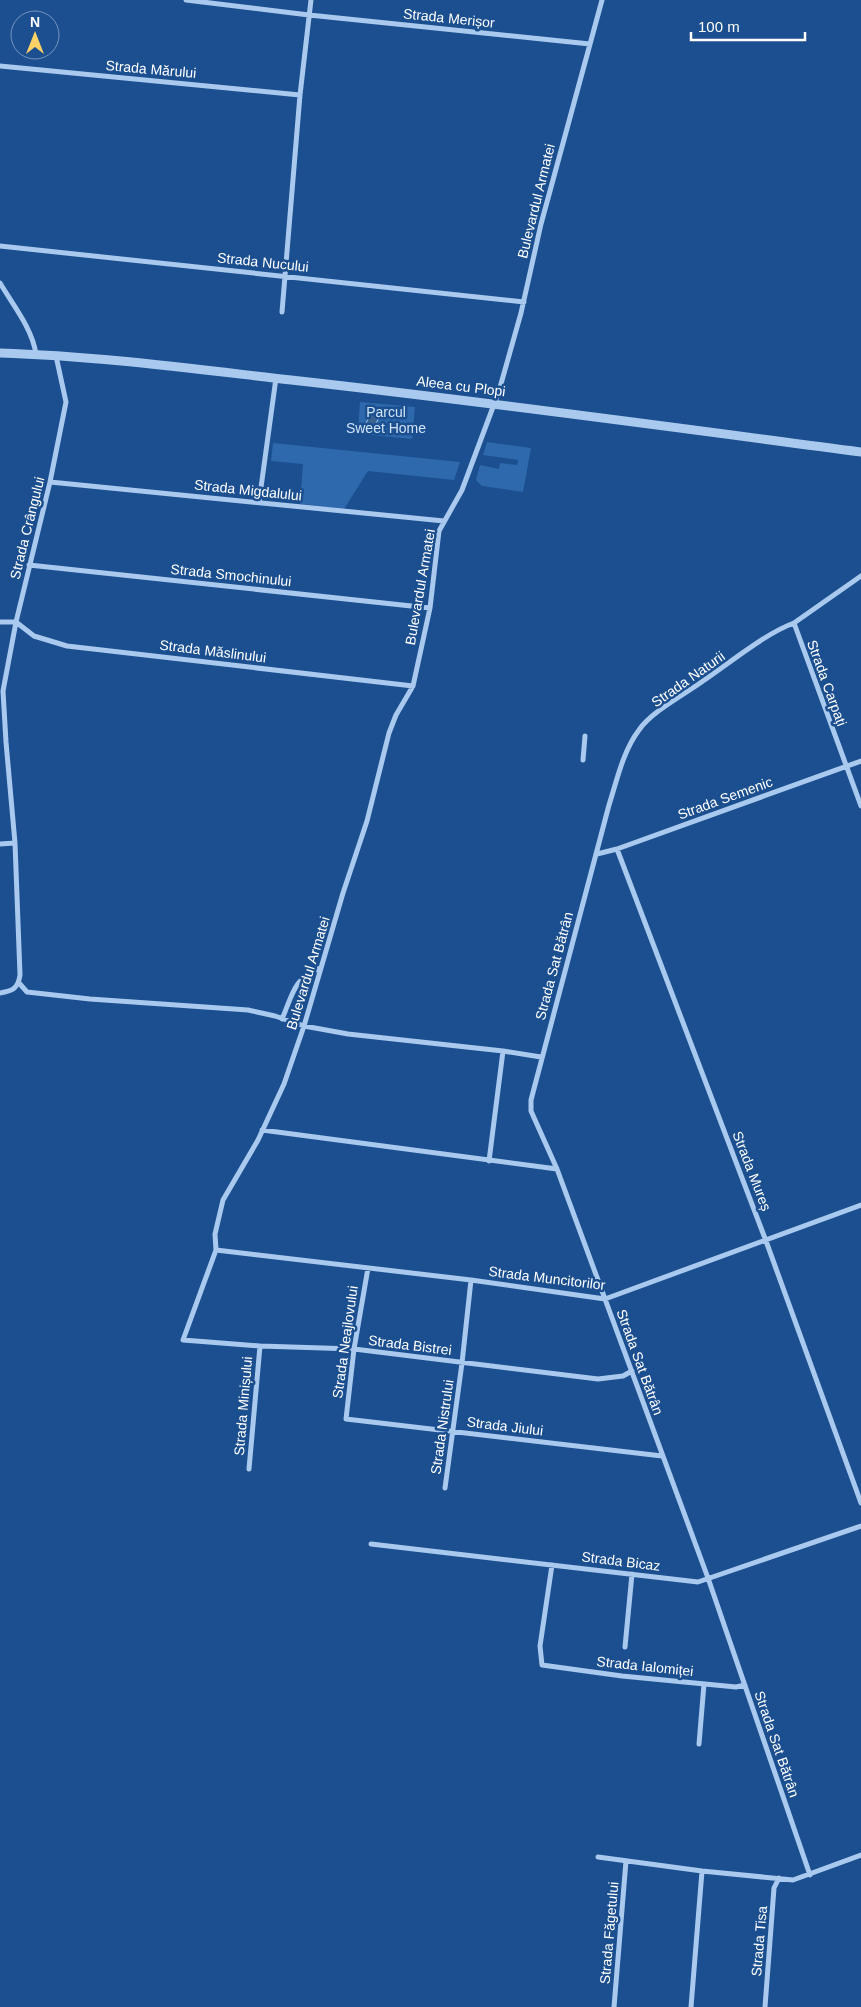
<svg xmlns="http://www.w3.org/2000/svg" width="861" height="2007" viewBox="0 0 861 2007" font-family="Arial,sans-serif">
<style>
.green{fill:#2e69ad}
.water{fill:#3c6290;stroke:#9cc4f0}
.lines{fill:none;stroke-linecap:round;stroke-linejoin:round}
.minor{stroke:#a9c9ee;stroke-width:5}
.tertiary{stroke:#a9c9ee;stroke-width:9}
.labels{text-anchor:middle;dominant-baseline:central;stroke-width:5;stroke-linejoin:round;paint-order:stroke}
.street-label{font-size:14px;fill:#fff;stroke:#1b4f8f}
.park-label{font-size:14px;fill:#cfe3fa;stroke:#1b4f8f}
</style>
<rect width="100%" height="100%" fill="#1b4f8f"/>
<path class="green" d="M360,402L415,407L412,439L361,434L358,430Z
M487,442L531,448L523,492L482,486L476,480L480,465L499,469L500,463L517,465L518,460L483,455Z
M273,443L460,462L454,480L368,471L344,509L300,504L303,464L271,461Z"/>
<path class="water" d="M374,408L382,412L374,427L366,423Z"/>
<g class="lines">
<path class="minor" d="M186,0L309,15L590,44
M602,0L541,224L521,313L499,391L462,490L439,531L430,608L413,686L396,715L389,733L367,821L343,893L304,1026L284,1084L258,1140L223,1200L215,1234L216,1250L183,1340L260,1346L354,1349L598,1379L623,1376L632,1371
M0,66L300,95
M0,246L524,302
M0,283C13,305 32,328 36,354
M282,312L300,95L311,0
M50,482L444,521
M259,502L276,378
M29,565L430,608
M0,622H16
M16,622L34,636L67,646L413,686
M794,623L861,806
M583,760L585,736
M0,844L15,843
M617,849L766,1241L861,1503
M597,854L617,849L861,761
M19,983L27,992L90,999L248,1010L275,1016L304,1026L348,1034L503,1051L541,1057
M0,993C12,991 18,989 20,975L15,843L6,742L3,691L16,622L50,482L66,402L56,356
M282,1019C293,994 293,979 320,968
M262,1130L557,1169
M489,1161L503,1051
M216,1250L471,1280L605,1299L861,1205
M368,1268L354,1349L346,1419L662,1456
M249,1469L260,1346
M445,1488L462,1363L471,1280
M371,1544L698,1582L861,1526
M552,1565L540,1646L542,1665L622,1676L736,1687L745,1685
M625,1647L632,1574
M699,1744L704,1684
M598,1857L702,1871
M810,1875L708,1578L557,1169L531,1111V1100L609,805C617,780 623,751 639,730C651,712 685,694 703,681C728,664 766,633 794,623L861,576
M614,2007L626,1861
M691,2007L702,1871L793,1880L861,1855
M765,2007L774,1888L779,1878"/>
<path class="tertiary" d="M0,353C97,356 194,369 291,380C481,401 671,427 861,452"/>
</g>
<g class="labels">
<g class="street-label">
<text transform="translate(449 18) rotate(6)">Strada Merișor</text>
<text transform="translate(151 69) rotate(5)">Strada Mărului</text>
<text transform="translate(536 201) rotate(-76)">Bulevardul Armatei</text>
<text transform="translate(263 262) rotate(6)">Strada Nucului</text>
<text transform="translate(461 386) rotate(7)">Aleea cu Plopi</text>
<text transform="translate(248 490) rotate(6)">Strada Migdalului</text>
<text transform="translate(27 528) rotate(-76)">Strada Crângului</text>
<text transform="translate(231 575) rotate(6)">Strada Smochinului</text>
<text transform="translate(420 587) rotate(-80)">Bulevardul Armatei</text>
<text transform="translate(213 651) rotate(7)">Strada Măslinului</text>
<text transform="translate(688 679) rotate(-35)">Strada Naturii</text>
<text transform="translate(827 683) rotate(70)">Strada Carpați</text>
<text transform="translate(725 798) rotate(-20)">Strada Semenic</text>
<text transform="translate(554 966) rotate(-75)">Strada Sat Bătrân</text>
<text transform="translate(308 973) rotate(-73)">Bulevardul Armatei</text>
<text transform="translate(752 1171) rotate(69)">Strada Mureș</text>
<text transform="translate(547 1278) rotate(7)">Strada Muncitorilor</text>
<text transform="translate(345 1342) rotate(-82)">Strada Neajlovului</text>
<text transform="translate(410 1345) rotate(7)">Strada Bistrei</text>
<text transform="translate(640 1362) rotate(70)">Strada Sat Bătrân</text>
<text transform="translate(243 1406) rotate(-85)">Strada Minișului</text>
<text transform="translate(505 1426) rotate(7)">Strada Jiului</text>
<text transform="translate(442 1427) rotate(-82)">Strada Nistrului</text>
<text transform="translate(621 1561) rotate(7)">Strada Bicaz</text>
<text transform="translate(645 1666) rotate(6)">Strada Ialomiței</text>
<text transform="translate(777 1744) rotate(71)">Strada Sat Bătrân</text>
<text transform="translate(609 1933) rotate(-85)">Strada Făgetului</text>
<text transform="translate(759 1941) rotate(-85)">Strada Tisa</text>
</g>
<g class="park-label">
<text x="386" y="412">Parcul<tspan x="386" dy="16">Sweet Home</tspan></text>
</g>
</g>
<g transform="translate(35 35)"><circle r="24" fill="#1b4f8f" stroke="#7695bc"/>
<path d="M0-4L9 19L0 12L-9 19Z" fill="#ffd166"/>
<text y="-8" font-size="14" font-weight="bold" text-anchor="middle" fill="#ffffff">N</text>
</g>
<path d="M691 32v8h114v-8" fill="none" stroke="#ffffff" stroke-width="2.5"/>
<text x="698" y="32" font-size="15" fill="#ffffff" stroke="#1b4f8f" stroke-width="4" paint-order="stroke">100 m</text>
</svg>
